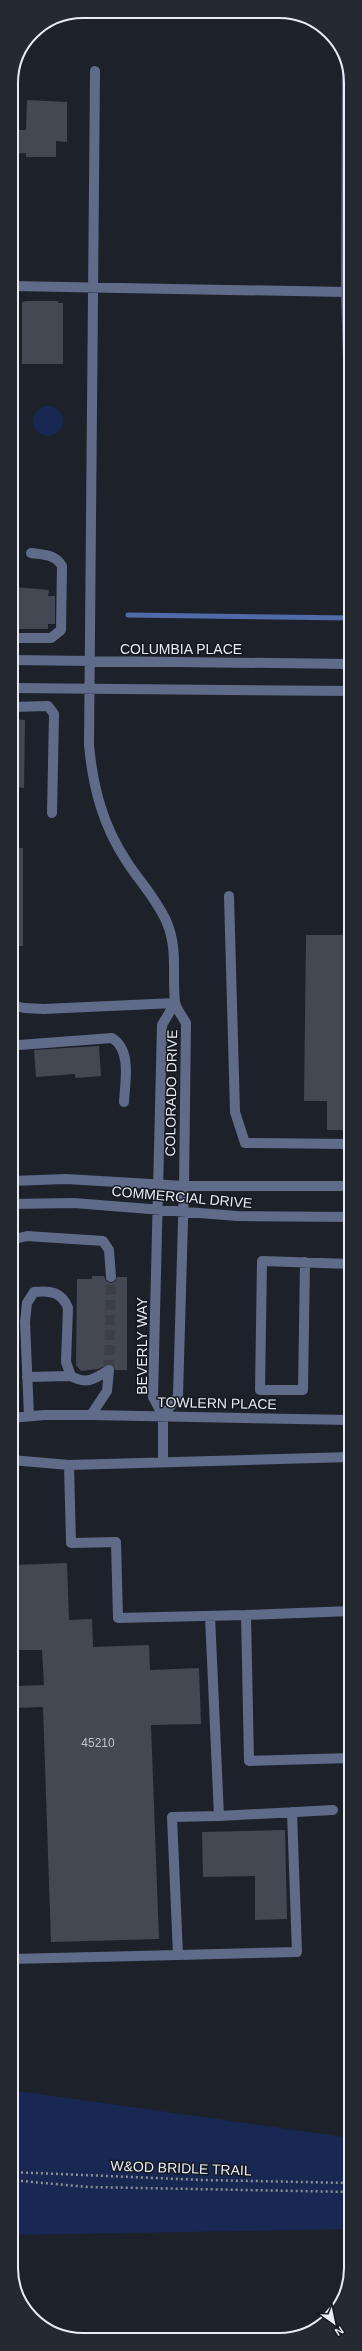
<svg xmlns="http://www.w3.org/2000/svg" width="362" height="2351" viewBox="0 0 362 2351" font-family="Arial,sans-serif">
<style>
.green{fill:#192852}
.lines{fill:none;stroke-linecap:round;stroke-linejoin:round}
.stream{stroke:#506aaa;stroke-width:5}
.building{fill:#434852}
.minor-tunnel{stroke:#3c3f48;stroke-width:10;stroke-dasharray:10 5;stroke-linecap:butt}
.path{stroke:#8c9097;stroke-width:2.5;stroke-dasharray:2 3;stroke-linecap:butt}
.minor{stroke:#5f6b88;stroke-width:10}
.labels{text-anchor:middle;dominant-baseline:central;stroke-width:3;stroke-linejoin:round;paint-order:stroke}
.number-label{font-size:12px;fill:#c0c3ca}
.street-label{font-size:14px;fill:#e9ecf2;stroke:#141820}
.rim{fill:none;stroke:#e9ecf2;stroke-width:2}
</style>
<rect width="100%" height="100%" fill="#1d212a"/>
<path class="green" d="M33 421a15 15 0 1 1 30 0a15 15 0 1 1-30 0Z
M11,2090L351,2138V2229L11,2235Z"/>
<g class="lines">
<path class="stream" d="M128,615L351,618"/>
</g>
<path class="building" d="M27,100L67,102V142L56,141V157H26V153L11,154V130H26Z
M26,301H58V303H63V364H22V302Z
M15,587L49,590L48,596H55V624H48V629H11V590H15Z
M11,719L25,720L24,788L11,787Z
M11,848H23V946H11Z
M306,935H351V1130H327V1101H304Z
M99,1046L101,1076L75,1078V1074L36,1077L34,1050Z
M92,1276H104L106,1281L111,1283L115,1282L117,1277H127V1370H115L113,1365L109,1364L98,1369L81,1371L76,1365L77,1279H92Z
M67,1563L69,1620L92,1619L93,1647L149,1645L150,1670L199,1668L201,1724L151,1725L159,1939L51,1942L43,1707L16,1708V1686L44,1685L42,1650H16L14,1565Z
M285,1830L287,1919L255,1920V1876L203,1877L202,1832Z"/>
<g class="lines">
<path class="minor-tunnel" d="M109,1370L111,1277"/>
<path class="path" d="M11,2172L203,2180L351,2183
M11,2180L88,2187L351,2192"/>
<path class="minor" d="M347,70L346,292L351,459
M95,71L89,745C93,788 103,826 127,862C140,882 158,901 167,923C178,949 172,975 175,1002C176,1009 183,1017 186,1023L184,1186L178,1396L163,1416
M11,286L346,292
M11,638H51L61,630L62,566C55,554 44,555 31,553
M11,660L351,664
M11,688L351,691
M11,707L48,706L54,714L52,813
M229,896L235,1112L245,1143L351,1144
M11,1005L24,1008L44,1009L175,1003
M19,1045L112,1038C132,1050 125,1082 124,1102
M11,1181L66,1179L184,1186H351
M11,1204L74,1203L237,1216L351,1217
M11,1240L27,1236L103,1241L109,1250L111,1277
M305,1262L303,1390H260L262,1261L351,1264
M27,1377L71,1376
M91,1415L107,1391L109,1370
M29,1416L25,1322L27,1303L34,1292C50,1290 62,1292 68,1308L66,1362L71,1376C86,1385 95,1379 109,1370
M11,1418L44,1415H91L351,1420
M351,1457L69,1465L71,1543L116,1542L118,1618L246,1615L249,1761L351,1758
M11,1460L69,1465
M163,1462V1416L153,1397L162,1025L175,1003
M246,1615L351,1611
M210,1616L219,1816L333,1810
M219,1816L172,1817L178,1955L297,1952L292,1812
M11,1959L178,1955
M11,2041V2058"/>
</g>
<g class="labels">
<g class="number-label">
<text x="98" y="1743">45210</text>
</g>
<g class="street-label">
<text x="181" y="649">COLUMBIA PLACE</text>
<text transform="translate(171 1093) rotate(-89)">COLORADO DRIVE</text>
<text transform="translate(182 1197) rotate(5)">COMMERCIAL DRIVE</text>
<text transform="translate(142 1346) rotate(-90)">BEVERLY WAY</text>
<text transform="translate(217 1403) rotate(1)">TOWLERN PLACE</text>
<text transform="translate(181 2168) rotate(2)">W&amp;OD BRIDLE TRAIL</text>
</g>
</g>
<path d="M0 0H362V2351H0ZM83 18H279A65 65 0 0 1 344 83V2268A65 65 0 0 1 279 2333H83A65 65 0 0 1 18 2268V83A65 65 0 0 1 83 18Z" fill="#252931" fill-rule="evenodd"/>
<path class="rim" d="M83 18H279A65 65 0 0 1 344 83V2268A65 65 0 0 1 279 2333H83A65 65 0 0 1 18 2268V83A65 65 0 0 1 83 18Z"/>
<g transform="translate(334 2323) rotate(147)" stroke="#141820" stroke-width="3" paint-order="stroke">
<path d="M0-3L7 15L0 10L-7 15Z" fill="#e9ecf2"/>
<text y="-6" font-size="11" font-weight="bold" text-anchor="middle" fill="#e9ecf2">N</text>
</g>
</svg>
